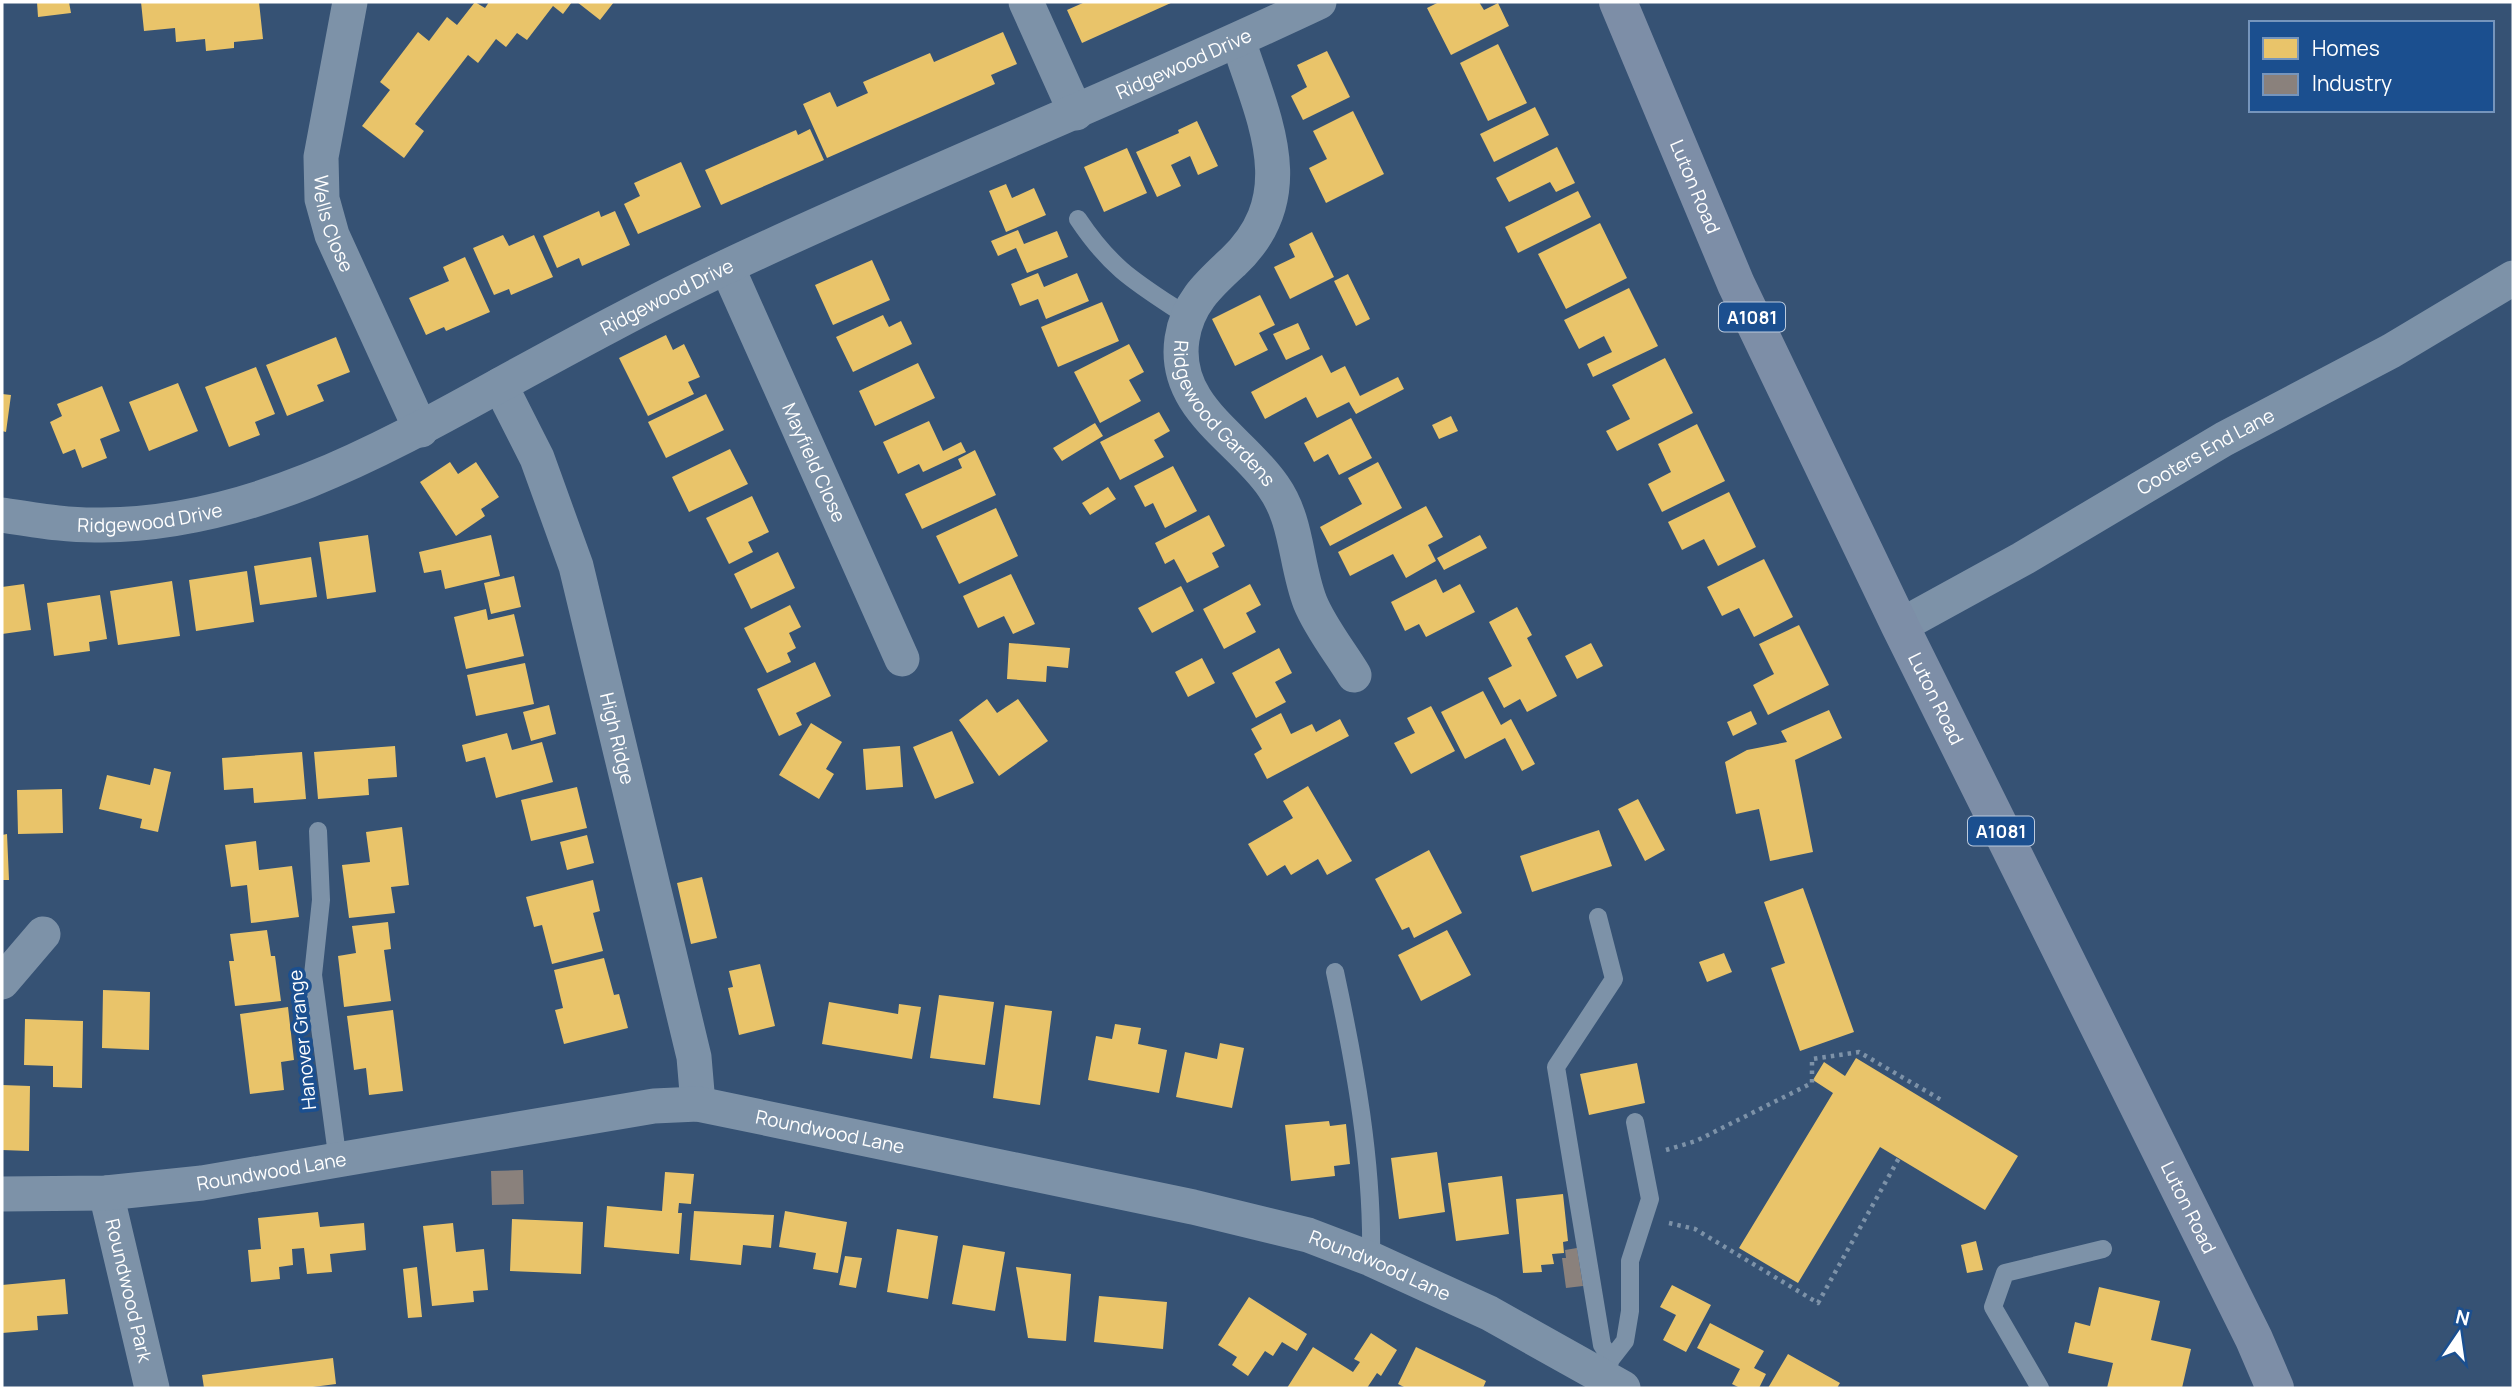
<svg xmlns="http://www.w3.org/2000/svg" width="2515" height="1390" viewBox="0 0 2515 1390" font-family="Manrope,sans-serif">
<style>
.homes{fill:#e9c46a}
.industry{fill:#8a817c}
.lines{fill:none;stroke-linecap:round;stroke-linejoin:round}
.path{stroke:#7d92a8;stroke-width:4.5;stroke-dasharray:3.5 5;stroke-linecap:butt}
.lane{stroke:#7d92a8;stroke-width:18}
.street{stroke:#7d92a8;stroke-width:35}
.primary{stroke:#7d8ea7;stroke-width:38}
.labels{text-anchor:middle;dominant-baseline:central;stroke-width:7;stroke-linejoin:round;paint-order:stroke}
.shield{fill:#1b4f8f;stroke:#bbcadd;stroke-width:2}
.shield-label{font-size:18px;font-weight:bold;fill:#fff}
.street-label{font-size:19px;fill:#fff;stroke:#1b4f8f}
</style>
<rect width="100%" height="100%" fill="#365274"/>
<path class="homes" d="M37,2H69L71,13L38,17Z
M141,2H259L263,39L234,42V48L206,51L205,39L176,42L175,28L144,31Z
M475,2L485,8L489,2H572L563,14L553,6L527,40L517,33L506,47L496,39L478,63L468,55L415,124L424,131L404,158L362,126L390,90L380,82L418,32L429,41L447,17L457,25Z
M577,2H614L600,20Z
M1085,2H1173L1082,43L1067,10Z
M1439,2H1479L1484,10L1498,3L1509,26L1451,55L1427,8Z
M1003,32L1017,64L991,75L995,84L827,158L803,104L830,92L837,107L868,93L863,82L930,53L934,62Z
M1498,44L1527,103L1488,121L1460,63Z
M1327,51L1350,97L1303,120L1291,96L1307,87L1297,65Z
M1535,107L1549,135L1494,162L1480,134Z
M1353,111L1384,174L1326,203L1309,168L1327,159L1313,131Z
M1197,121L1218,166L1198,175L1190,156L1171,165L1181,186L1157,197L1136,152L1179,133L1178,130Z
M810,129L824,160L721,205L705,170L796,130L798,135Z
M1557,147L1575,183L1556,192L1550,182L1509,202L1496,178Z
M1127,148L1147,193L1104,212L1084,167Z
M681,162L701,207L638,234L624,204L640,196L634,183Z
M1006,184L1012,198L1034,188L1046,215L1006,232L989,191Z
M1578,191L1591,217L1518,253L1505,227Z
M599,211L601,217L615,211L630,245L582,266L579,258L557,268L543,236Z
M1600,223L1627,278L1566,309L1538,254Z
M1018,230L1024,244L1057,231L1068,257L1027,273L1016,248L998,256L991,241Z
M1312,232L1334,277L1290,299L1274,267L1295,257L1289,244Z
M503,235L509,246L534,235L553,277L511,295L509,289L494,295L473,248Z
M465,257L490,312L446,331L444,327L426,335L409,298L449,281L443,267Z
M872,260L890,300L833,325L815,285Z
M1038,273L1044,287L1077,273L1089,301L1046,319L1038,299L1020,306L1011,284Z
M1348,274L1370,319L1356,326L1334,281Z
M1629,288L1658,346L1593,377L1587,364L1612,352L1604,336L1579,349L1564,320Z
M1260,295L1275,325L1259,333L1268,350L1235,366L1212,319Z
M1102,302L1119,341L1058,367L1041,327Z
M883,315L889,327L901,321L912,344L853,372L836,337Z
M1298,323L1310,349L1286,360L1273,334Z
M666,335L673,350L684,344L700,377L688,382L694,394L648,416L619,358Z
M336,337L350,372L317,385L324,401L287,416L266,365Z
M1129,344L1144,372L1129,380L1141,401L1100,423L1074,372Z
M1322,355L1331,373L1345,366L1360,396L1398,377L1404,389L1356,414L1349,402L1317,418L1306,397L1265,419L1251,392Z
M1665,358L1693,413L1617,451L1606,431L1630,419L1612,385Z
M918,363L935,398L875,426L859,391Z
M256,367L275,414L255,422L260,435L229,447L205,387Z
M178,383L198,431L149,451L129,402Z
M102,386L120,431L100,439L107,458L82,468L75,449L63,454L50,422L62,416L57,404Z
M2,394L11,395L6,432L2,431Z
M706,394L724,430L666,458L648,422Z
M1159,412L1170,431L1154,440L1164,457L1120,480L1100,442Z
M1451,416L1458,431L1439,439L1432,425Z
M1351,418L1372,458L1339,475L1328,454L1314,462L1304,443Z
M929,421L943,451L961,442L966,452L923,472L919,464L898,474L883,442Z
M1095,423L1103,436L1062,461L1053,448Z
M1697,424L1725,481L1662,512L1648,484L1671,472L1658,444Z
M730,449L748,484L689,512L672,477Z
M975,450L996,495L922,529L905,494L962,468L958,459Z
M450,462L458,474L476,462L499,497L481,509L485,516L456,536L420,482Z
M1378,462L1402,508L1330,546L1320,527L1362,504L1348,478Z
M1173,466L1197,511L1165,528L1153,503L1145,507L1134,486Z
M1108,487L1116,499L1090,515L1082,503Z
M1729,492L1756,547L1718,566L1704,539L1682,550L1668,522Z
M752,496L769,532L748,542L753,552L729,564L706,518Z
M1426,506L1443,537L1428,545L1436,561L1406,578L1393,554L1350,576L1338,552Z
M996,508L1018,556L959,584L936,536Z
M1209,515L1225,546L1212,553L1219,567L1187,583L1174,559L1165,564L1155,543Z
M368,535L376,592L327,599L319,542Z
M491,535L500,576L445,589L441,570L424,573L419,552Z
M1480,535L1487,548L1444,570L1437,558Z
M778,552L795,588L751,609L734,574Z
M311,557L317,597L260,605L254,566Z
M1764,559L1793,617L1754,637L1739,608L1722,616L1707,587Z
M247,571L254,622L196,631L189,580Z
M1011,574L1035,624L1013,634L1004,616L978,628L963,596Z
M514,576L521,607L491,614L484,583Z
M1436,579L1443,593L1460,584L1475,612L1426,637L1419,624L1405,631L1391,602Z
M172,581L180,636L118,645L110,591Z
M24,584L31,630L2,634V587Z
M1250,584L1261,605L1246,613L1256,632L1224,649L1203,609Z
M1181,586L1194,611L1152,633L1138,608Z
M100,595L107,639L89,642L90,651L54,656L47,603Z
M790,605L801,627L789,633L796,648L787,653L791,662L767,673L744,628Z
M1517,607L1532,635L1527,638L1557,696L1527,712L1520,699L1504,708L1488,678L1512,666L1489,622Z
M486,609L488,620L514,614L524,656L466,669L454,617Z
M1799,625L1829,685L1768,715L1753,685L1774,674L1759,644Z
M1009,643L1070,648L1068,668L1047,666L1046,682L1007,679Z
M1591,643L1603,666L1577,679L1565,656Z
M1279,648L1292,673L1275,682L1286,702L1256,718L1232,673Z
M1202,658L1215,683L1188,697L1175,672Z
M815,662L831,696L796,713L802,725L779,736L757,689Z
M525,663L534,704L476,716L467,675Z
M1483,691L1501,725L1511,719L1535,764L1522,771L1505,738L1465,759L1441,712Z
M987,699L997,713L1018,699L1048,741L999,776L959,720Z
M549,705L556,734L531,741L523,712Z
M1431,706L1455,751L1411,774L1394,743L1415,733L1407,718Z
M1829,710L1842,738L1795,760L1813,852L1770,861L1759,809L1736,814L1725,762L1747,750L1787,742L1781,731Z
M1751,711L1757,724L1733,736L1727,722Z
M1281,713L1291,734L1312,724L1316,732L1340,719L1349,736L1267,779L1254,754L1262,749L1251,729Z
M811,723L842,742L826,769L834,774L819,799L779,775Z
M952,731L974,783L935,799L913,747Z
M507,733L512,750L542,742L553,782L496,798L485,757L466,762L462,745Z
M395,746L397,777L368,779L369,795L318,799L314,752Z
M900,746L903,787L866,790L863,749Z
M302,752L306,799L254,803L253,788L224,790L222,758Z
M154,768L171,772L158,832L140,828L142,819L99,809L107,775L150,785Z
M1308,786L1352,861L1327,875L1318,859L1291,875L1285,865L1267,876L1248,844L1293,818L1283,801Z
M577,787L587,828L531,841L521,800Z
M62,789L63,833L18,834L17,790Z
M1638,799L1665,850L1645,861L1618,809Z
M402,827L409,885L391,887L395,913L349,918L342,865L370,862L366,832Z
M1599,830L1612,866L1532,892L1520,856Z
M7,834L9,880H2V835Z
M587,835L594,863L567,870L560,842Z
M256,841L259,870L292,866L299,917L251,923L247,885L231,887L225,845Z
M1429,850L1462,913L1414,938L1409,927L1402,930L1375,879Z
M702,877L717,938L691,944L677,883Z
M593,880L600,911L593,913L603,951L552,964L542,925L534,927L526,897Z
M1803,888L1854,1032L1800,1051L1771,968L1785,963L1764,902Z
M388,922L391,949L384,950L391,1001L344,1007L338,956L356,953L352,926Z
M267,930L271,956H275L281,1001L235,1006L229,961H234L230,934Z
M1447,930L1471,975L1421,1001L1398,955Z
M1724,953L1732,972L1707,982L1699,962Z
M604,958L614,995L619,994L628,1028L564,1044L555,1010L563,1008L554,970Z
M760,964L775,1026L739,1035L728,988L733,987L729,971Z
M103,990L150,992L149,1050L102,1048Z
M939,995L994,1002L985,1065L930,1058Z
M829,1002L898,1014L899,1004L921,1007L912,1059L822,1044Z
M1005,1005L1052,1011L1040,1105L993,1098Z
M288,1007L294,1060L281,1062L284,1090L250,1094L240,1014Z
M393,1010L403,1091L369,1095L366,1068L354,1070L347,1016Z
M25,1019L83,1021L82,1088L53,1087V1066L24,1065Z
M1115,1024L1141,1028L1138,1044L1167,1050L1159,1093L1088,1080L1096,1036L1112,1039Z
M1220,1043L1244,1048L1232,1108L1176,1097L1185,1052L1217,1059Z
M1856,1058L2018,1156L1985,1210L1880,1147L1798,1283L1739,1248L1833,1093L1813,1080L1824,1062L1845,1076Z
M1637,1063L1645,1103L1589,1115L1580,1074Z
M2,1085L30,1086L29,1151L2,1150Z
M1329,1121L1330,1126L1346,1124L1350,1164L1334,1166L1335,1176L1291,1181L1285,1125Z
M1437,1152L1445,1212L1399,1219L1391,1158Z
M665,1172L694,1174L691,1204L679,1203L678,1213H682L679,1254L604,1247L607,1206L662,1211Z
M1502,1176L1509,1234L1456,1241L1448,1183Z
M1563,1194L1568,1241L1563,1242L1564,1253L1552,1254L1554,1264L1541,1265L1542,1272L1523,1273L1516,1199Z
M694,1211L774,1215L771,1248L743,1245L741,1265L690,1260Z
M785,1211L847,1222L838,1273L813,1269L816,1253L779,1247Z
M318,1212L320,1227L364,1223L366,1250L330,1254L332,1272L307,1274L304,1248L292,1249L293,1265L279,1267L280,1279L251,1282L248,1250L261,1249L258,1218Z
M512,1219L583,1222L581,1274L510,1271Z
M453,1223L456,1252L484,1249L488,1290L473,1291L474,1302L432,1306L423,1226Z
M897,1229L938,1236L928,1299L887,1292Z
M1976,1241L1983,1270L1967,1273L1961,1245Z
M963,1245L1005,1252L995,1311L952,1304Z
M845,1256L862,1258L856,1288L839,1285Z
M417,1267L422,1317L408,1318L403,1269Z
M1016,1267L1071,1274L1066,1341L1028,1338Z
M65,1279L68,1314L37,1316L38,1330L2,1333V1285Z
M1672,1285L1711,1305L1686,1352L1663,1340L1676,1315L1660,1307Z
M2099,1287L2160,1301L2151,1340L2191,1349L2182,1388H2107L2113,1363L2068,1353L2075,1322L2090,1326Z
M1099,1296L1167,1302L1163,1349L1094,1342Z
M1249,1297L1307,1334L1297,1351L1282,1342L1273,1356L1265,1351L1248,1376L1232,1365L1237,1357L1218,1345Z
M1710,1323L1764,1351L1754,1368L1766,1374L1759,1388H1740L1732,1384L1740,1369L1697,1348Z
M1371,1333L1397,1350L1381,1376L1377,1373L1367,1388H1287L1313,1347L1353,1372L1360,1362L1354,1359Z
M1416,1347L1486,1381L1483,1388H1406L1398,1384Z
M1788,1354L1840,1383L1837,1388H1768Z
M333,1358L336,1384L305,1388H204L202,1375Z"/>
<path class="industry" d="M523,1170L524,1204L492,1205L491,1171Z
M1577,1248L1583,1286L1566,1288L1562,1258H1566L1565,1250Z"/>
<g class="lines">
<path class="path" d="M1666,1150L1696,1141L1812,1083V1059L1859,1052L1943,1101
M1669,1223L1695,1229L1818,1303L1899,1158"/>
<path class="lane" d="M1078,219C1112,270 1137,283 1187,316
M318,831L321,900L313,975L338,1162
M1598,917L1614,979L1556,1067L1602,1345L1611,1359L1604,1378
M1335,972C1355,1065 1373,1163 1371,1259
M1611,1359L1625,1341L1630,1311V1261L1650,1199L1635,1122
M2040,1388L1993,1307L2005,1273L2103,1249"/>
<g class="street">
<path id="s1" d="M350,2L321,157L322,199L332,235L421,430"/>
<path d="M1026,2L1076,113"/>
<path id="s2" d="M1238,40C1263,118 1304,195 1233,262C1208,285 1187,304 1182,339C1172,407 1240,438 1273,486C1298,521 1295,563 1310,602C1320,627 1340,652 1354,675"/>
<path id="s3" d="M727,267L902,659"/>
<path id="s4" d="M500,385L537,458L576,566L694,1057L698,1104"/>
<path id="s5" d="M2,515C35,520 68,526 102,525C247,524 375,454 498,386C573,345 650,303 728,266C923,174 1124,94 1319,2"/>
<path id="s6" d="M1900,626L2022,559L2224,439L2391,351L2513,278"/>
<path d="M2,982L43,934"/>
<path id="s7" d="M106,1193L152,1388"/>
<path id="s8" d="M2,1194L106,1193L202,1183L654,1106L698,1104L1193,1207L1308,1235L1371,1259L1489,1313L1623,1388"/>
</g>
<path class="primary" id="s9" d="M1618,2L1736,284L1900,626L2254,1339L2275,1388"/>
</g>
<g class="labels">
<g class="shield">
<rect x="1719" y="302.5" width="66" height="29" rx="5"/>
<rect x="1968" y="816.5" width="66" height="29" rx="5"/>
</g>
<g class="shield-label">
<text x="1752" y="317">A1081</text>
<text x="2001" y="831">A1081</text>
</g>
<g class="street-label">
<text stroke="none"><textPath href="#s5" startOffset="1283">Ridgewood Drive</textPath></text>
<text stroke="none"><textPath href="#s9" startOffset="200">Luton Road</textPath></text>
<text stroke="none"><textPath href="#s1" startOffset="226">Wells Close</textPath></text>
<text stroke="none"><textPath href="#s5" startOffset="716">Ridgewood Drive</textPath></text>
<text stroke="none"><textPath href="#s2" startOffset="422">Ridgewood Gardens</textPath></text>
<text stroke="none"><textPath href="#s6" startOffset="352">Cooters End Lane</textPath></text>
<text stroke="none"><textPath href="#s3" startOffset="214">Mayfield Close</textPath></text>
<text stroke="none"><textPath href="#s5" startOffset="149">Ridgewood Drive</textPath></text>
<text stroke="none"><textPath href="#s9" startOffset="766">Luton Road</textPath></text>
<text stroke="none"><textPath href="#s4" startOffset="374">High Ridge</textPath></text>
<text transform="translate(302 1040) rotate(-96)">Hanover Grange</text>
<text stroke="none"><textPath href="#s8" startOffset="838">Roundwood Lane</textPath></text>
<text stroke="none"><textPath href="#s8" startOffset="271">Roundwood Lane</textPath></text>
<text stroke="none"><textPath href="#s9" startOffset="1334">Luton Road</textPath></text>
<text stroke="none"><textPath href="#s8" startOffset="1405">Roundwood Lane</textPath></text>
<text stroke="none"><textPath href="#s7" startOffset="100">Roundwood Park</textPath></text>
</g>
</g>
<rect width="2515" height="1390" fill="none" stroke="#ffffff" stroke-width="7"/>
<rect x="2249" y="21" width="245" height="91" fill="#1b4f8f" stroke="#7695bc" stroke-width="2"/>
<rect x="2263" y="38" width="35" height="21" fill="#e9c46a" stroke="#7695bc" stroke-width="2"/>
<text x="2312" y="56" font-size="21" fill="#ffffff">Homes</text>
<rect x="2263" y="74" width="35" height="21" fill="#8a817c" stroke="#7695bc" stroke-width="2"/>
<text x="2312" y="91" font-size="21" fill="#ffffff">Industry</text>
<g transform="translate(2459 1334) rotate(13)" stroke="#1b4f8f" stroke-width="5" paint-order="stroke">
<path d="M0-5L12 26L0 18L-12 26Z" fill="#ffffff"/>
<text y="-10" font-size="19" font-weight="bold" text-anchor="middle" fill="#ffffff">N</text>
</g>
</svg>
